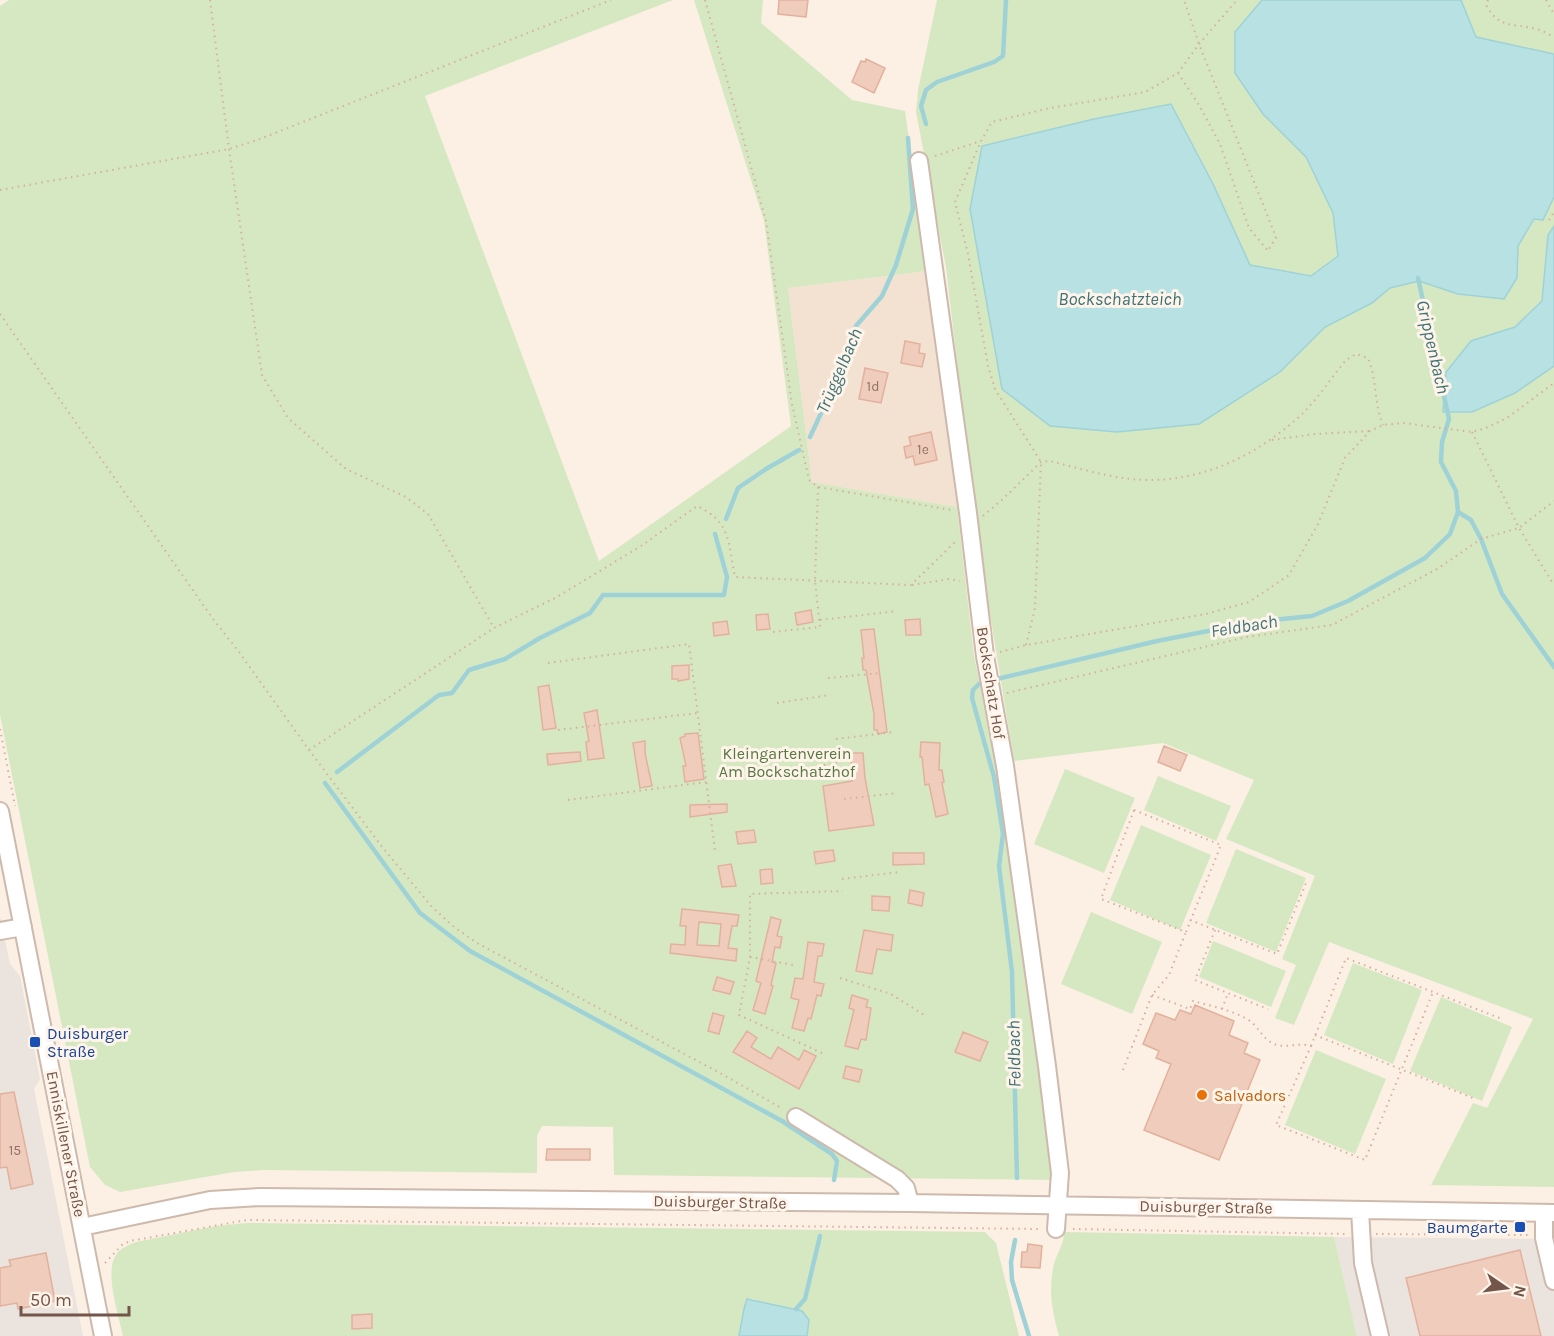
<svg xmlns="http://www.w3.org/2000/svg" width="1554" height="1336" viewBox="0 0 1554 1336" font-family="Karla,sans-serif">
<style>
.residential{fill:#f3e1d2}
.industrial{fill:#ebe3de}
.green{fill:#d5e8c2}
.water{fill:#b8e1e4;stroke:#9fd2d6;stroke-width:1.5}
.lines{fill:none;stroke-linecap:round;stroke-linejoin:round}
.stream{stroke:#9fd2d6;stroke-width:4.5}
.building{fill:#f0ccbc;stroke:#e2b19d;stroke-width:1.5;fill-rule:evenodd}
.minor-casing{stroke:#ceb9ad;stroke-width:20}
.path{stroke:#d5af9f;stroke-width:2;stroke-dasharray:1.5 4.5;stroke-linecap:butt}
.minor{stroke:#fff;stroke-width:16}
.transit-dot{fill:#1a4fb4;stroke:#fef4e9;stroke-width:2}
.food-dot{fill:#e8710a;stroke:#fef4e9;stroke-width:2}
.labels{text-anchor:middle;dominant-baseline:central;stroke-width:6;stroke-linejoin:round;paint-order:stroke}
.number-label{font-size:14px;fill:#927366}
.street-label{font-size:16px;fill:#73554a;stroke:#fef4e9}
.park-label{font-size:16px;fill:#577842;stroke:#fef4e9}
.transit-label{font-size:16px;fill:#164399;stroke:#fef4e9;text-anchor:start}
.food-label{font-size:16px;fill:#c56008;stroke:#fef4e9;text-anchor:start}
.water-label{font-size:18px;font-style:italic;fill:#3f7378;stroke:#fef4e9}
</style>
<rect width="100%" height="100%" fill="#fbf0e3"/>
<path class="residential" d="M927,271L957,507L812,482L788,288Z"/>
<path class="industrial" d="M0,916L10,964L20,976L40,1079L34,1089L83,1336H0Z
M1334,1237L1554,1239V1336H1357Z"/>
<path class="green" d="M9,0H673L425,96L599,561L791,426L764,221L694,0H763L761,23L852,100L905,111L927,271L788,288L812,482L957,507L974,656L998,767L1054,1180L614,1175L613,1127L542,1126L537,1136V1173L264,1170L234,1172L120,1192L105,1185L90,1167L0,715V6Z
M937,0H1262L1235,32L1263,114L1306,157L1333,213L1339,256L1311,276L1250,265L1213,184L1171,104L970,209L1002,389L1280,372L1325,327L1372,303L1390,288L1419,281L1458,294L1517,278L1518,246L1535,219L1543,220L1554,197V226L1548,235L1542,301L1515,327L1471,341L1443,411L1472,412L1515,393L1554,366V1187L1431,1185L1473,1103L1487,1108L1533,1019L1329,942L1294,1025L1275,1018L1296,965L1282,959L1315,876L1226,839L1254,780L1163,743L1014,761L976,528L946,267L916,112L918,90Z
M1461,0H1554V54L1476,37Z
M1065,769L1135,798L1104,873L1034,844Z
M1158,776L1231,806L1216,841L1144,810Z
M1141,825L1211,855L1180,930L1110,900Z
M1236,849L1306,878L1276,952L1206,923Z
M1091,912L1162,942L1132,1014L1061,984Z
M1213,941L1286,971L1271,1007L1199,977Z
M1353,963L1422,990L1393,1064L1324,1035Z
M1441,997L1512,1027L1482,1101L1410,1071Z
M1316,1050L1386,1079L1355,1154L1285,1125Z
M247,1223L985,1232L996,1243L1019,1336H807L809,1320L753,1299H747L744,1309L739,1336H123C119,1316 104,1272 116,1255C120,1248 129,1245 136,1242L216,1226Z
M1064,1232L1334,1237L1357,1336H1059C1052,1311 1048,1290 1054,1264C1057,1253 1064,1245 1064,1232Z"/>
<path class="water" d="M1262,0H1461L1476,37L1554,54V197L1543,220L1534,219L1518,246L1517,278L1504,299L1458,294L1419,281L1390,288L1372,303L1325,327L1280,372L1199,424L1117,432L1050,426L1002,389L970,209L982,146L1094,119L1171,104L1213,184L1250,265L1311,276L1338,256L1333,213L1306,157L1263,114L1235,73V32Z
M1554,226V366L1515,393L1472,412H1443L1446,372L1471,341L1515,327L1542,301L1548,235Z
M747,1299L802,1311L809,1320L807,1336H739L744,1309Z"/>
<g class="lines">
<path class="stream" d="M926,124L921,106L926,90L937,82L994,62L1003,56L1006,0
M810,437L843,366L856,326L882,296L896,265L913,209L908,138
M1458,512L1471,520L1481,539L1502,594L1554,667
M726,519L738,488L766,469L799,450
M997,679L1157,641L1254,622L1312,616L1348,601L1425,558L1450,534L1458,512L1456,491L1441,462L1442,442L1449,419L1418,278
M979,684L973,690L972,698L994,777L1003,834L999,866L1012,972L1017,1178
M337,772L439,695L452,693L469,670L505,659L540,638L590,613L603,595H724L727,577L715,534
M325,783L420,913L470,951L782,1121L832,1154L837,1161L834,1180
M1015,1240L1011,1262L1012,1280L1029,1336
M796,1309L805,1299L820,1236"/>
</g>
<path class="building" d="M779,0H808L806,17L778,14Z
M866,59L885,68L874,93L852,82L861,61L865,62Z
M905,341L920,344L919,353L925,354L922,367L901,363Z
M865,368L888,373L881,403L859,399Z
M931,432L937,460L915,465L913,456L906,458L904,447L911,445L909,437Z
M811,610L813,622L797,625L795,613Z
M768,614L770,629L757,630L756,615Z
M920,619L921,635H906L905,620Z
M727,621L729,634L714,636L713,623Z
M874,629L887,732L878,734L877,730H874V714L866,670H863L862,658H864L861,630Z
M689,665V679L678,681V679H672V666Z
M549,685L556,728L543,730L538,687Z
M597,710L604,758L588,760L586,742L589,741L584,713Z
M698,733L704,779L685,782L683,766H686L680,738L685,736V734Z
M645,741V753L652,786L640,788L633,743Z
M921,742L940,743L939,770H942L944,782L942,783L948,814L936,817L929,784L925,785L922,757H920Z
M1164,746L1187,755L1180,771L1158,762Z
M580,752L581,761L548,765L547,754Z
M851,753H863L865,778L874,825L829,831L823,786L852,781Z
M727,804V812L690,817V805Z
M754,830L756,842L738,844L736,832Z
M833,850L835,861L816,864L814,852Z
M893,853H924V864L893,865Z
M731,864L736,886L722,887L718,866Z
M772,869L773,883L761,884L760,870Z
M910,890L924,893L922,906L908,903Z
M872,896L890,897L889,911L872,910Z
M682,909L739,915L737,926H732L728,948L737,949L736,961L670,953L671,944L685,945L686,926H680ZM699,922L721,924L719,946L697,945Z
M771,917L781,920L777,936L782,937L780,948L775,947L772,962L776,963L771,985L773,986L765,1014L753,1010L761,983L756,981Z
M864,930L893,935L891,951L877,949L872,974L856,971Z
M808,942L824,944L822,956H818L814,982L824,984L821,996L817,995L811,1019L808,1018L804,1031L792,1028L799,1000L791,998L795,978L803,979Z
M717,977L734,982L730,994L713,990Z
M852,995L868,1000L866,1007L871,1008L866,1040L861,1039L858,1049L845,1046L854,1010L849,1008Z
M1195,1005L1234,1021L1229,1035L1248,1043L1244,1053L1260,1060L1219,1160L1144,1130L1171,1064L1156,1058L1159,1051L1143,1044L1156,1013L1175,1020L1180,1010L1191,1014Z
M713,1013L724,1016L719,1034L708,1031Z
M747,1031L757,1038L751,1047L771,1059L778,1047L799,1060L804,1050L816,1056L799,1089L733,1052Z
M963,1032L988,1042L980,1061L955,1052Z
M846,1066L862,1070L859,1082L843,1078Z
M14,1092L33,1184L11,1189L7,1167L0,1168V1094Z
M547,1149H590V1160H546Z
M1028,1244L1042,1246L1040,1268L1021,1267L1022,1252H1027Z
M1520,1250L1541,1336H1420L1406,1278Z
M46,1253L55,1301L18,1309L17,1303L0,1306V1268L11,1266L9,1260Z
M372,1314V1328L352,1329V1315Z"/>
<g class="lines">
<defs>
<path id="minor" d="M919,161L968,513L985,656L1005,766L1047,1066L1060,1173L1056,1229
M0,811L103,1336
M0,931L23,927
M796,1117L897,1179L906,1188L910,1203
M1360,1210L1363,1263L1380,1336
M1544,1213V1238L1554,1281
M82,1227L210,1200L260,1197L910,1203L1554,1213"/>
</defs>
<use href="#minor" class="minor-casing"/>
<path class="path" d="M210,0L229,149L262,375L288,418L346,469L406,497L428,514L494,628L557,597L641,546L697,506C732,522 728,544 735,577L911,585L955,542
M705,0L766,221L792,404L809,480L818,487L952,510
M1488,0L1486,5C1499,29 1513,23 1536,29C1542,30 1548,34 1554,37
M1546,0L1554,14
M1178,73L1199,105L1220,144L1249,228L1268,251L1276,237L1199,44L1184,0
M935,156L981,141
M0,190L229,149L260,139L611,0
M1549,220L1554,212
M0,314L213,619L239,652L309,750L383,848L432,907L454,927L477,943L720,1073L783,1109
M1472,432L1519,528L1554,585
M1272,440L1315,434L1370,431
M983,516L1004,498L1041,462L1050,461C1083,469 1118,481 1153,480C1209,479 1259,453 1300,416C1317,400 1331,378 1346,360L1356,354L1368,358C1377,379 1374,404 1383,425
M912,585L949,579L960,581
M820,620L897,611
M773,632L820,627L815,581L818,487
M1026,645L1035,608L1041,462L995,389L988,366L968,254L955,202L981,141L992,122L1050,108L1145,92L1178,73L1199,44L1237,0
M1000,652L1026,645L1206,614L1249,602L1289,575L1318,524L1345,458L1370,431L1383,425L1403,423L1472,432L1486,428L1507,418L1554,383
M548,663L689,644L715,851
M828,678L881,673
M1007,693L1247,637L1332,625L1437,569L1481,539L1519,528L1554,501
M777,703L830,695
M0,729L15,806
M558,730L698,713
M836,739L894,732
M309,750L494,628
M794,769L839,763
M844,799L897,793
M568,800L706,782
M1134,810L1221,845L1186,932L1101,899Z
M842,879L899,872
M1190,920L1277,954L1306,883
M1215,930L1195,980L1268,1009
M750,957L793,965
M840,978L891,994L924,1015
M1152,995L1190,1009L1193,1001C1211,1006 1231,1010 1247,1019C1259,1026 1261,1038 1274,1044C1286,1049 1299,1042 1311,1046L1276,1125L1365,1160L1433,992
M1222,1009L1228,993
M1315,1035L1473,1098
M1311,1046L1346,958L1502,1019
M822,1053L739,1015L750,957V894L843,891
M1123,1070L1152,995L1169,975L1186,932
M1073,1229L1346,1234
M1376,1234L1529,1235
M105,1263L122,1245L130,1241L247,1220L1040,1229"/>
<use href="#minor" class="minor"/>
</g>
<g class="transit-dot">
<rect x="29" y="1036" width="12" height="12" rx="3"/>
<rect x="1514" y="1221" width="12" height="12" rx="3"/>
</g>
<circle class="food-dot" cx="1202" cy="1095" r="6"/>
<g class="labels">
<g class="number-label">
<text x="873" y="386">1d</text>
<text x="923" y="449">1e</text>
<text x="15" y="1150">15</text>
</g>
<g class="street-label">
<text transform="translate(991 683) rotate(81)">Bockschatz Hof</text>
<text transform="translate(66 1144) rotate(79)">Enniskillener Straße</text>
<text transform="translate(720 1202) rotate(1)">Duisburger Straße</text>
<text transform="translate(1206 1207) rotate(1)">Duisburger Straße</text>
</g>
<g class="park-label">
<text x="787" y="753">Kleingartenverein<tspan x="787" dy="18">Am Bockschatzhof</tspan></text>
</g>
<g class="transit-label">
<text x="47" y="1033">Duisburger<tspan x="47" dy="18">Straße</tspan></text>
<text x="1508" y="1227" text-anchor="end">Baumgarte</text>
</g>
<g class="food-label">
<text x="1214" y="1095">Salvadors</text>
</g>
<g class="water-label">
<text x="1120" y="299">Bockschatzteich</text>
<text transform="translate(1433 347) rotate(77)">Grippenbach</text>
<text transform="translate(839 371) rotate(-67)">Trüggelbach</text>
<text transform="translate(1244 626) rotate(-9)">Feldbach</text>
<text transform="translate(1014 1054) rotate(-91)">Feldbach</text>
</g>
</g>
<g transform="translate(1506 1288) rotate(104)" stroke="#fef4e9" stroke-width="4.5" paint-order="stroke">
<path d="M0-4.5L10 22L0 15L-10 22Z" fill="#73554a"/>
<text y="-9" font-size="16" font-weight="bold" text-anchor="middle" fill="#73554a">N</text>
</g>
<path d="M21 1306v9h108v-9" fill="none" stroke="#73554a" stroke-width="3"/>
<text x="30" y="1306" font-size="18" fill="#73554a" stroke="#fef4e9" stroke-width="4.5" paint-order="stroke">50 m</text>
</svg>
